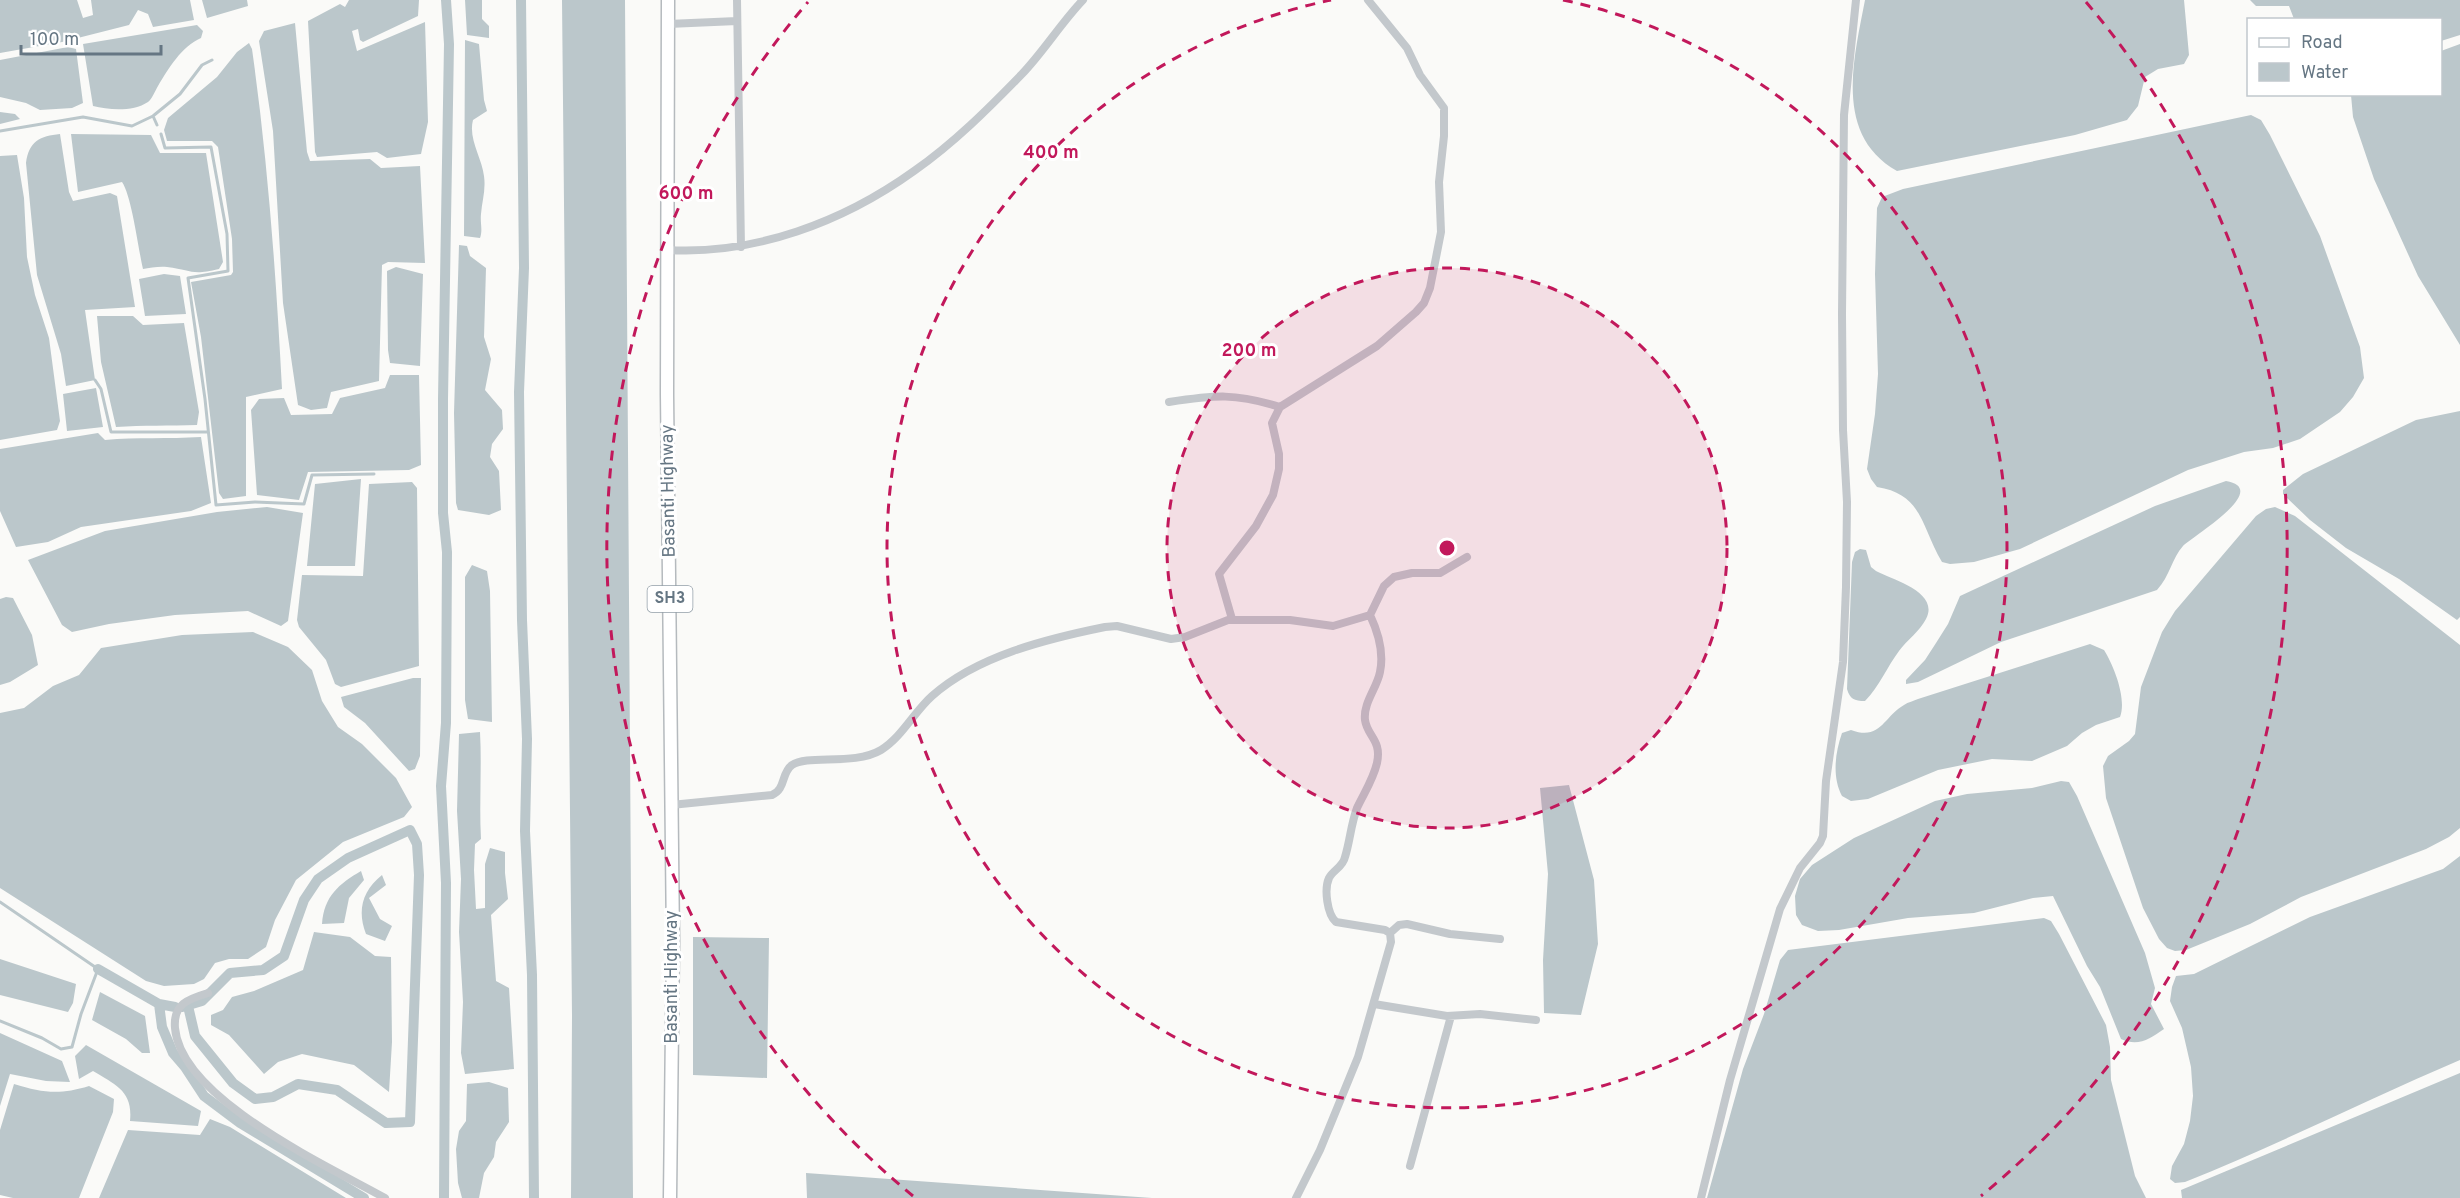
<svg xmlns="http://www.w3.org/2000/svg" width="2460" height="1198" viewBox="0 0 2460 1198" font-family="Overpass,sans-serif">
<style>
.water{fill:#bbc7cb}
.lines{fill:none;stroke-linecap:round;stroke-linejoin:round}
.stream{stroke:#bbc7cb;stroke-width:3}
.canal{stroke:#bbc7cb;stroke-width:10}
.primary-casing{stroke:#b5babe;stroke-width:15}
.street{stroke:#c3c8cc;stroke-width:8}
.primary{stroke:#fff;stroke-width:12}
.ring{fill:none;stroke:#c2185b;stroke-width:3;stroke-dasharray:10 8}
.labels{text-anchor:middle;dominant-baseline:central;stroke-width:6;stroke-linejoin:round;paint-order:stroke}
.shield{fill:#fff;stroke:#939fa8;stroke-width:1.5}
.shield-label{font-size:16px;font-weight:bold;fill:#657683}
.street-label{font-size:18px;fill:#657683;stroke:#fff}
.centre{fill:#c2185b;stroke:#fff;stroke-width:3}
.ring-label{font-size:18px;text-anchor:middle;font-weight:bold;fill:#c2185b;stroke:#fff;stroke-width:6;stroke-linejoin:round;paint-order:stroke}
</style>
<rect width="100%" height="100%" fill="#fafaf8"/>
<path class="water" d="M0,0H77L83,18L93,15L91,0H190L194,20L153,27L148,14L138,10L129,25L62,42L0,53Z
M202,0H247L248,6L207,18Z
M349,0H419L418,16L363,42L360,40L358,29L352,31L357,51L425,22L428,122L421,154L387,158L377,152L317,157L315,152L308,21L340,4L345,7Z
M465,0H482V19L489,26V38L467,35Z
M562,0H625L633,1198H571L572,1016Z
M1865,0H2184L2189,55L2184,64L2158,69L2145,77L2138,106L2127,120L2075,135L1897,171C1833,135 1854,58 1865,0Z
M2250,0H2460V35L2441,41L2440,20L2294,19L2289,6H2256Z
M295,23L307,152L310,161L370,159L381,168L420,166L425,263L388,262L382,265L379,381L331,392L327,408L311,410L298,405L283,303L273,131L259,41L264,31Z
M197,25L203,31L201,38C182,46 168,69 158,86C155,91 152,99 148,102C133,112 109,110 93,106L83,44Z
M465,40L479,44L484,100L487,111L473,120C468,139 482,158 484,176C486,190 482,201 481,214C480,223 483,230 480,238L464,236Z
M249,43L252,49C268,162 276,275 282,389L246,397V496L223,499L219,493L201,337L191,282L231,275L233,272L232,239L218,147L212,141H167L164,130L168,118L217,77L237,52Z
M2460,44V345L2418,276L2374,179L2353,117L2351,95L2440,94L2441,51Z
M68,47L76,49L83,103L72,108L40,110L26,103L0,97V60Z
M0,112L15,114L20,119L0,124Z
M2251,115L2261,120L2270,135L2320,236L2360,347L2364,378L2353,397L2340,412L2300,439L2273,448L2244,452L2188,470L2020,549L1974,562L1950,564L1942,562C1921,527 1923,494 1877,487L1871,479L1867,469L1875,414L1878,374L1875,274L1877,208L1882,197L1903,189Z
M60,134L69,192L73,201L110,193L117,196L135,307L85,310L95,380L66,386L61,354L37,275L26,163C29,141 40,136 60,134Z
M71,134L151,135L160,153H206L223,262L219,269C191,276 192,270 167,267C159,266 150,268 143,269C138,248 132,197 122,182L78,192Z
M17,155L24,198L27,257L35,295L49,338L60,421L57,430L0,440V156Z
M459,245L467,246L470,256L486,268L484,337L491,359L485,390L502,410L503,429L492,444L490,457L499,471L501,510L489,515L458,510L456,503L454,413Z
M396,267L423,274L420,366L390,363L388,350L387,271Z
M164,274L180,276L186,314L145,316L139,279Z
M97,316H133L143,325L184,323L199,412L197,425C169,426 143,425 116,427L101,362Z
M390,375H419L421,465L409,470L308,472L299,500L257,495L251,410L259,399L284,398L291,415L332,414L340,398L385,388Z
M96,388L103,427L67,431L63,394Z
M2460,411V617L2457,620L2399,579L2346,548L2310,520L2283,494V490L2303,474L2416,420Z
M98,433L105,440C137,437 168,439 201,437L211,503L191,511L81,527L48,542L16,547L0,511V449Z
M361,479L355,566H307L315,484Z
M2226,481C2273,489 2190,538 2183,546C2172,558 2170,576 2157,590L2001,642L1918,682L1906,684V680L1925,660L1936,643L1948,624L1960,596L2155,506Z
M412,482L417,488L419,666L341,687L335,684L326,660L299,627L297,620L302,575L363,576L369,484Z
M267,507L303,513L288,621L281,626L248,611L175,615L109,624L72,632L62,625L28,560L105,531L217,512Z
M2275,507L2295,516L2460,645V828L2449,837L2426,849L2301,897L2250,924L2186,950L2175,951L2167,948L2159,939L2143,908L2106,798L2103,766L2108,756L2129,741L2135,734L2141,687L2162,632L2175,611L2256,516L2266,509Z
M1860,549L1866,550L1871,567L1876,571C1893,580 1940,592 1926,619C1920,631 1907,640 1899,651C1887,667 1879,687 1865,701C1854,701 1850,699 1847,689L1852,562L1855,552Z
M472,565L487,571L490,591L492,722L468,719L465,700V577Z
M6,597L13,598L32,635L38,665L10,682L0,685V599Z
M253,632L288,647L312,670L322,701L338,727L362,744L396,778L412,807L404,817L343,842L296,880L275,920L266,947L248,959H229L215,963L204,979L194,984L164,986L146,981L0,888V713L24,708L53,686L79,675L101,648L182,635Z
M2090,644L2104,650C2114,666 2127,699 2120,717L2096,725L2082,733L2067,746L2032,761L1992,759L1938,770L1868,799L1851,801L1842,796C1832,777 1835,753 1842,733L1851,730C1881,741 1883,717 1904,705C1908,702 1914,701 1918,699Z
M413,678H421L420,756L415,769L409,771L365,723L344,707L341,697Z
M480,732C482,768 479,803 481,839L475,844L474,870L476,909L485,908V864L490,848L505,852V873L508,899L491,915L496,981L509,988L514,1069L465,1074L461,1053L463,1002L459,932L461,879L457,811L459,734Z
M2061,781L2069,782L2077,796L2145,953L2155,988L2151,1004L2164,1029C2150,1039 2138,1047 2121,1039L2100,987L2087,966L2053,896L2033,898L1974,913L1908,918L1839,930L1818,931L1802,925L1796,915L1795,896L1800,879L1812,865L1854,838L1935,801L1967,794L2032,788Z
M1569,785L1594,880L1598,944L1581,1015L1544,1013L1543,960L1548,874L1540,788Z
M2460,856V1060C2368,1099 2278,1145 2185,1182L2175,1183L2170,1179L2172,1166L2184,1144L2190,1121L2193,1096L2191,1067L2182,1028L2170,1001L2172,987L2176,976L2194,974L2310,917L2443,869Z
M361,871L364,880L349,898L344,923L322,924C324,896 339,884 361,871Z
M382,875L386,885L369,898L380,919L392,926L385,941L366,934C357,911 362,891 382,875Z
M2044,918L2051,921L2059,934L2106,1025L2110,1047L2111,1080L2135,1176L2146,1198H1707L1743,1069L1764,1014L1780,960L1788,950Z
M314,932L350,937L375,956L391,957L392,1042L389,1092L354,1065L302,1054L278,1062L264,1074L229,1035L211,1025V1015L223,1010L232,997L254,991L303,970Z
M693,937L769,938L767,1078L693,1075Z
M0,959L76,984L73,1003L68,1012L0,995Z
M100,992L145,1016L150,1053H142L126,1039L92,1020Z
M0,1033L62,1061L70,1082L46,1081L10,1074L0,1106Z
M86,1045L201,1111L198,1126L130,1121C133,1091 116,1085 93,1071L79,1079L75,1056Z
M2460,1073V1198H2182L2181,1190Z
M489,1082L508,1088L509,1122L496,1142L494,1157L484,1173L479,1198H462L458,1183L456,1149L459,1131L466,1121L467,1084Z
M14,1084C43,1093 60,1095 89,1086L114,1099L113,1112L79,1198H13L0,1195V1130Z
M210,1119L230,1127L346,1198H99L128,1130L200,1135Z
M806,1173L1152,1198H807Z"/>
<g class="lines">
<path class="stream" d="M153,116L157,125
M0,131L83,117L132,126L153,116L180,94L202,65L212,60
M161,134L165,148L211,147L227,234L228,271L188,278L205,399L216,505L255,502L304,504L312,475L374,474
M95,380L101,389L111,432H207
M0,902L98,969L81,1014L72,1047L61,1049L42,1038L0,1021"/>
<path class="canal" d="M521,0L524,268L519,392L522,620L527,739L525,831L532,975L534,1198
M98,969L159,1004L162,1027L173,1053L185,1067L204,1096L240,1123L364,1198
M159,1004L175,1007
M182,1007L202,1001L230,973L263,970L284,956L304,900L318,879L348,858L410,830L417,844L419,875L410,1122L386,1123L337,1090L298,1084L273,1097L255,1099L233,1083L195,1036L188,1006
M444,1198L446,883L441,786L446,723L447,552L443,513V399L449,44L446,0"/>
<defs>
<path id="primary" d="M668,0L667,394L673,942L670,1198"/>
</defs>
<use href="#primary" class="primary-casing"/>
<path class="street" d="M737,0L741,247
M668,24L737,21
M668,250C755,255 843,222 914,171C953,144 989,108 1022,74C1044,51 1061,23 1083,0
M1169,402C1216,395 1235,393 1280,407
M1232,619L1219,574L1256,526L1273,495L1279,469V454L1272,423L1280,407L1377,346L1416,312L1424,303L1430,288L1441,232L1439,182L1444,136V108L1420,75L1407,48L1368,0
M671,805L772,795C786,789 781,773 792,765C808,754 854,766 881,750C902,737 914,712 932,696C977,656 1046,639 1105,627L1117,626L1171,639L1185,637L1228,620H1290L1333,626L1370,615L1384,586L1394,577L1412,573H1440L1467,557
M1390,933L1399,925L1407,924L1450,934L1500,939
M208,993C188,999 173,1004 175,1028C181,1099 328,1166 385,1198
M1374,1004L1447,1016L1480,1014L1536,1020
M1410,1166L1451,1016
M1296,1198L1320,1150L1358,1057L1391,942L1390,933L1385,930L1336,922C1327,914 1324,889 1329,878C1333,870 1343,867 1345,857C1350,841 1351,824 1357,808C1364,793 1373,780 1377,763C1382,740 1367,736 1365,720C1363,703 1377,688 1380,672C1384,653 1378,632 1370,615
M1701,1198L1730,1080L1780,909L1800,868L1820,843L1823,836L1826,781L1843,662L1846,587L1847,502L1843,430L1842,314L1844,115L1856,0"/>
<use href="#primary" class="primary"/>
</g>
<circle cx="1447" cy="548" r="280" fill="#c2185b" fill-opacity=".12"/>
<g class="ring">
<circle cx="1447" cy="548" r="280"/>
<path d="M1563 0A560 560 0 1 1 1331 0"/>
<path d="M913 1196A840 840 0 0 1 808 2M2086 2A840 840 0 0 1 1981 1196"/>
</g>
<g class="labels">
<rect class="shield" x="647.5" y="586" width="45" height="26" rx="4.5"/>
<g class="shield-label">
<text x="670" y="599">SH3</text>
</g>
<g class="street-label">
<text transform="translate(669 491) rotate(-91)">Basanti Highway</text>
<text transform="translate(672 977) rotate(-90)">Basanti Highway</text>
</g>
</g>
<circle cx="1447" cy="548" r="9" class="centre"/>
<g class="ring-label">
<text x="1051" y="158">400 m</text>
<text x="686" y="199">600 m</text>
<text x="1249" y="356">200 m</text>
</g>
<rect x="2247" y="18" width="195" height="78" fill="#ffffff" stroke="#c1c8cd" stroke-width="1.5"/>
<rect x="2259" y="38" width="30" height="9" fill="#ffffff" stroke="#c1c8cd" stroke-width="1.5"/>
<text x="2301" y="48" font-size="18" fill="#657683">Road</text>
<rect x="2259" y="63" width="30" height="18" fill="#bbc7cb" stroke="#c1c8cd" stroke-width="1.5"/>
<text x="2301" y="78" font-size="18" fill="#657683">Water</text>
<path d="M21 45v9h140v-9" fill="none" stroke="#657683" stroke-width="3"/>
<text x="30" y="45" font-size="18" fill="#657683" stroke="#ffffff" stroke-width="4.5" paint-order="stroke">100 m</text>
</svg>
